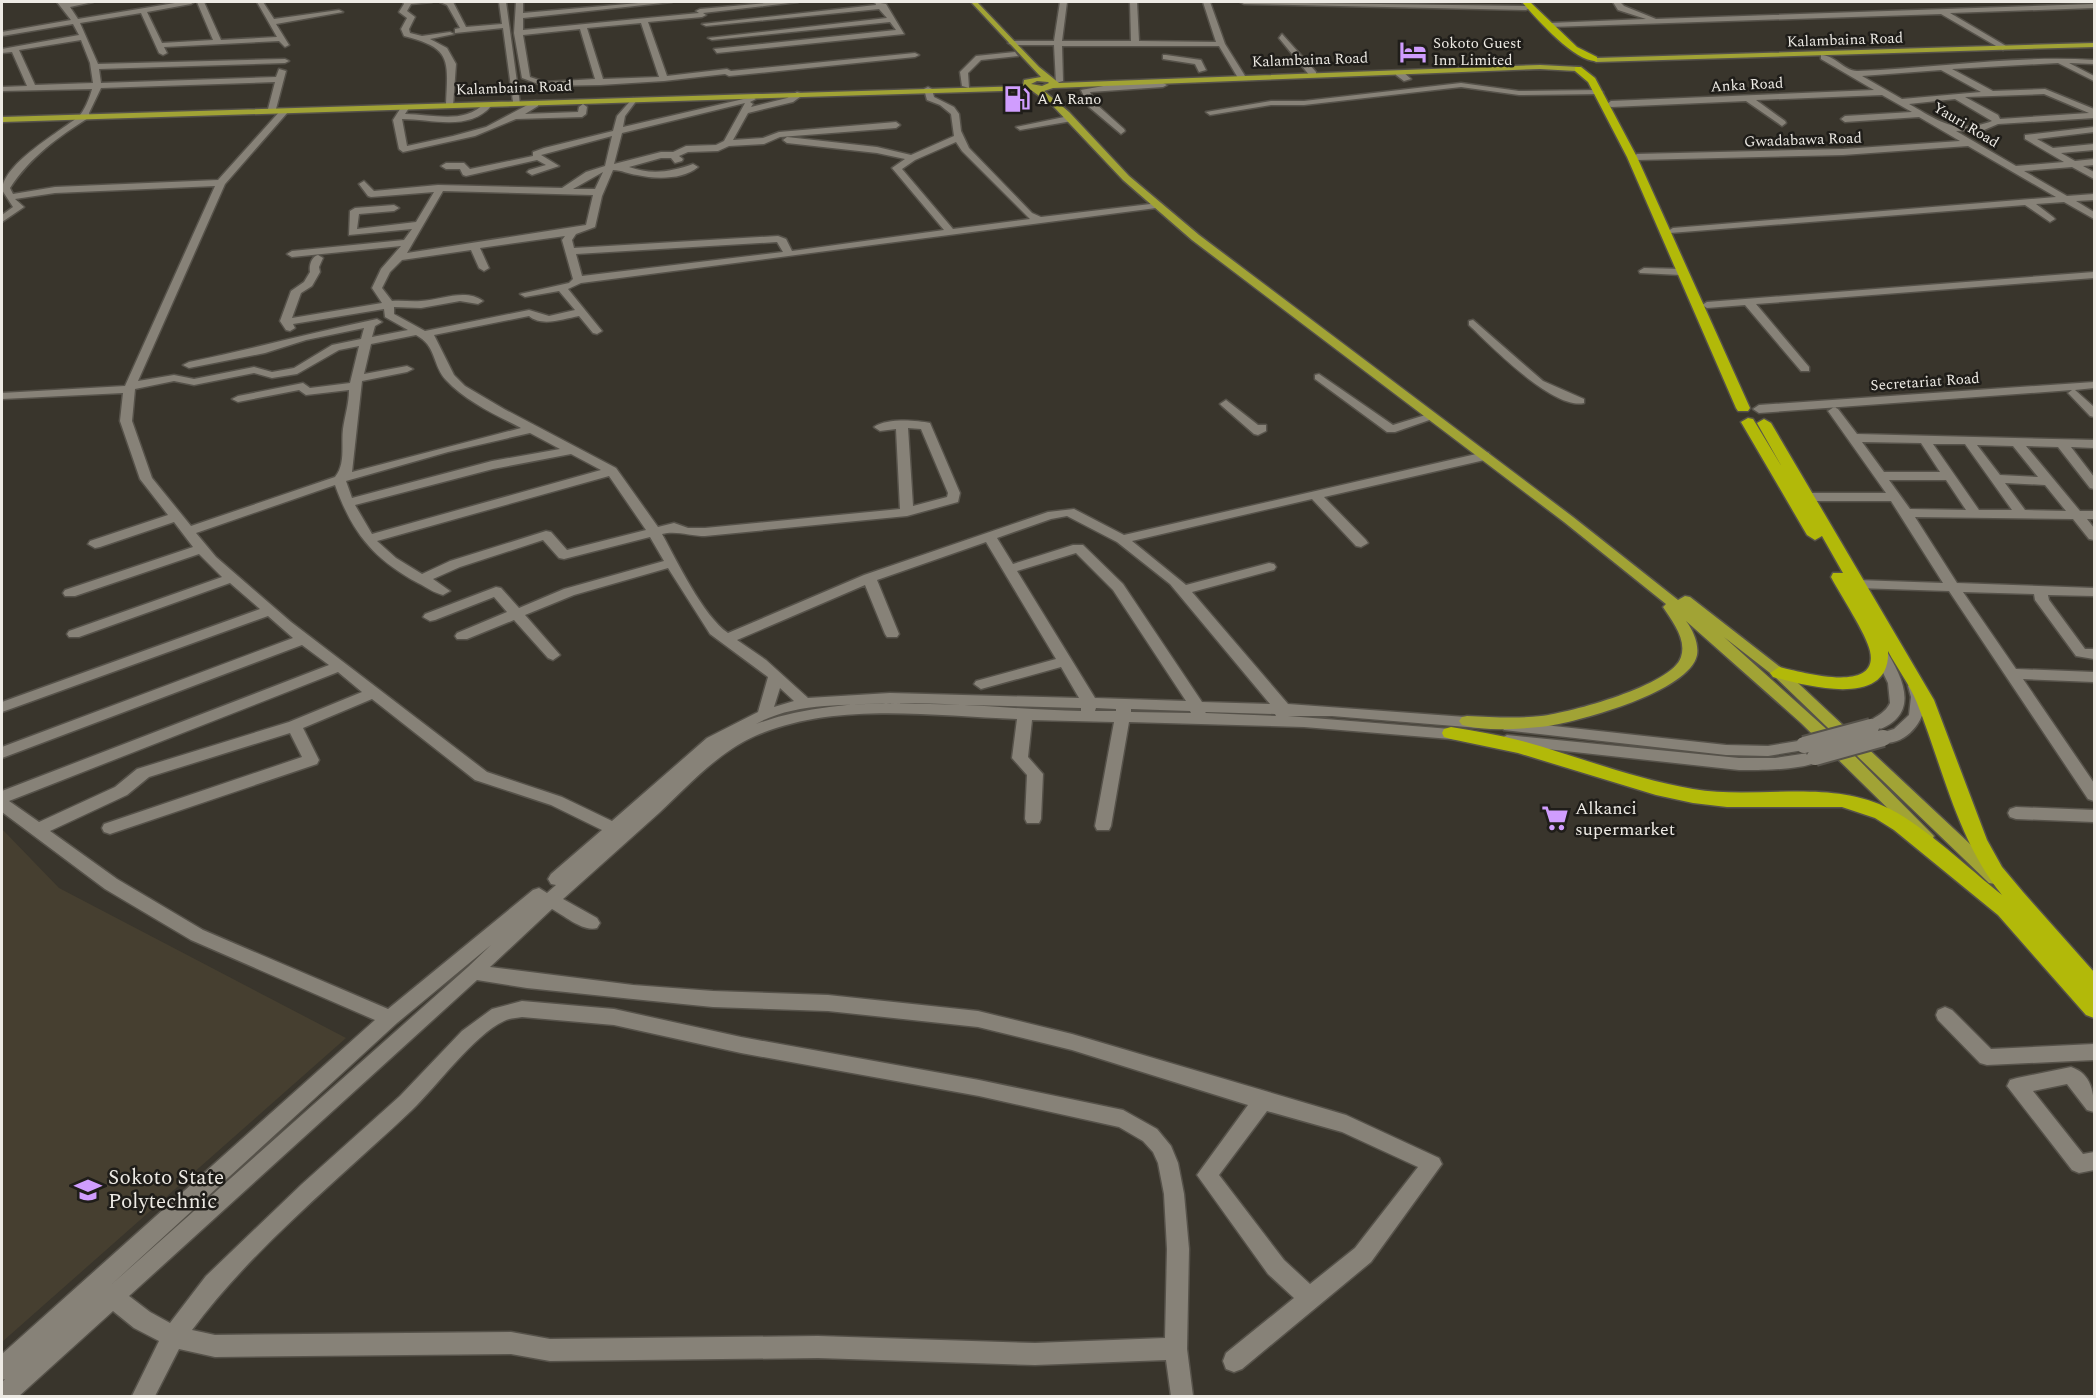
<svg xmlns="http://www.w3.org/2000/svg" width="2096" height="1398" viewBox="0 0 2096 1398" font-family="Spectral,serif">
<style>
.built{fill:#463f30}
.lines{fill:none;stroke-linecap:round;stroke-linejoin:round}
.minor-casing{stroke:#56524a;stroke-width:3}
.major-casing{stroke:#56524a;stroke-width:3}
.highway-casing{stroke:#56524a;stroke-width:3}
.minor{fill:#878278;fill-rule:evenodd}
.major{fill:#a1a335;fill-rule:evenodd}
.highway{fill:#b2b909;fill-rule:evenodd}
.minor-bridge-casing{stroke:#56524a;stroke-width:20;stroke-linecap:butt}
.minor-bridge{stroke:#878278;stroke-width:16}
.labels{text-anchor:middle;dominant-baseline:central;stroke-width:5;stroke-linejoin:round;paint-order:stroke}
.far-street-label{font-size:15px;fill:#edeae4;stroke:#1f1d19}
.far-poi-label{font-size:15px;fill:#edeae4;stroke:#1f1d19;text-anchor:start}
.poi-label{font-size:18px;fill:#edeae4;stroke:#1f1d19;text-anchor:start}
.near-poi-label{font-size:21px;fill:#edeae4;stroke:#1f1d19;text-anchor:start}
</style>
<rect width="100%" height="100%" fill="#39352c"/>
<path class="built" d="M2,829L59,888L346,1038L2,1342Z"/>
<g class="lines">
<defs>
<path id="minor" d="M57,2H93L70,7L78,19L181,2H194L191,4L147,12L162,43L213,40L197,2H204L221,40L277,37L257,2H263L274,19L339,10L343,12L276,24L289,45L285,47L279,41L164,47L167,53L163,55L159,53L141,13L80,23L98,64L285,59L289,61L285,63L99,69L101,83L276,77L279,69L286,71L276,109L272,112L268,109L275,82L101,88L89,113L90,117C59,136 30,157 10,188L13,194L55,187L218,180L281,110L288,112L225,184L138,381L174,375L194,379L254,367L272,372L294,368L332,345L361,339L364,328L306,340L265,353L189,368L183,365L189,362C252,349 314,332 377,319L382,322L375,326L372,337L408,330L385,317L384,309L293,324L295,328L290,331L286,330L280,321L291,291L304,282L310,272C309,266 311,257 318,255L323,258L319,267L320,272L312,286L301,293L292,318L382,303L372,288L381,269L401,246L292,257L287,254L292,251L404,240L412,229L349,235L350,211L355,208L394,205L399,208L394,211L359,214L357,229L416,222L434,192L371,197L368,196L359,184L364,181L374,191L438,185L562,188L586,172L605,166L612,136L541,155L559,166L532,175L527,172L529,170L546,165L537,160L466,176L463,175L460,169H446L441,166L446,163H464L470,169L533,156V152L544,148L613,131L617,116L633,98L637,100L625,116L623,127L752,97L756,99L750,102L753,104L751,107L787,98L797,92L804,94L793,102L748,113L733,140L763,138L779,132L896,122L900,125L896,128L780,137L764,144L729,146L718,151L688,152L679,156L683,159L682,161L675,163L671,158H661L629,167C651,175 671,172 693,164L698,167C683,180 655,179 637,175C628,174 622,170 613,170L602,196L595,227L576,234L572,240L574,248L778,236L786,239L792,251L944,230L892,168L905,159L877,153L787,143L783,140L787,137L877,147L911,155L954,136L951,114L940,105L927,100L924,89L928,87L932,89L934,97L954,107L959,114L961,131L969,148L1032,213L1041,217L1159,203V207L1156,208L581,283L568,289L602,331L597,334L593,333L579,316C563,319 542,327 529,316L434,335L454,375L465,386L504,409L616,468L658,527L674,523L688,528H705L900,509L896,429L880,431L874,427C886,418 916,420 930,423L960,493L958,502L907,516L705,536C690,536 676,530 662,534C677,561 703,616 728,633L864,575L1048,512L1074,509L1124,535L1485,452L1489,453V459L1324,497L1366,540L1368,543L1361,547L1356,546L1312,499L1132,541L1186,585L1269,563L1274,564L1276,567L1274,570L1192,592L1288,704L1479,718L1487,723L1479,728L1332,716H1288L1463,730L1468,731L1471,735L1468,739L1463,740L1304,727L1129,722L1111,826L1109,830H1097L1095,826L1114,722L1032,720L1028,757L1043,774L1041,819L1039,823H1027L1025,819L1027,775L1012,758L1017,719C932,716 835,701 755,736C717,753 688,786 659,813C627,842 595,870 563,899L597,918L600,923L597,928C583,932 565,916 552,909L490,967L633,985L713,991L828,995L978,1011L1072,1034L1346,1115L1439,1158L1442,1164L1371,1262L1242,1369L1234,1372L1226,1369L1223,1361L1226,1353L1294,1298L1268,1274L1197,1175L1248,1105L1072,1050L978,1027L828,1011L713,1007L633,999L527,988L477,980L129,1296L150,1312L170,1323L206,1276L302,1184L400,1096L462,1031L492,1009L522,1001L614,1009L741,1037L979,1080L1123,1110L1157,1129L1171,1146L1178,1163L1184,1194L1189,1249L1187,1349L1193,1396H1171L1166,1360L1035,1365L818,1358L550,1361L511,1354L215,1357L179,1349L155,1396H132L159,1341L134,1328L113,1311L19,1396H2V1382L5,1379L2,1380V1354L375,1020L191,940L105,889L2,812V791L329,665L302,645L2,758V747L293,638L268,616L2,712V702L260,609L230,583L79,637H69L67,634L69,631L222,577L199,554L75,596H65L63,593L65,590L193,547L174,522L100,547L95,548L88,544L90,541L168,515L140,479L120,421L123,393L2,399V393L125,386L215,186L55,193L15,199L24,207L2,222V215L13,207L2,190C4,163 58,133 78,117C84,112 90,97 92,89L2,91V87L27,86L12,52L2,53V49L79,35L73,24L2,36V32L71,20ZM81,40L90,63L93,83L35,85L19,50ZM745,103L724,141L716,145L686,146L673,152H661L614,164L622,133ZM956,142L962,151L1030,219L953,229L902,169L915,160ZM603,172L595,189H573ZM443,191L593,195L586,225L407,253ZM565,236L562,240L573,279L569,283L520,294L525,297L559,291L575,310L549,316L529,310L425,331L394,314V307L421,308L460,301L478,304L483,301C466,288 441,300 421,301C411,302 402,300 392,301L382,288L390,272L402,260L471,250L479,268L484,271L489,268L480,248ZM777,242L783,252L582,276L576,254ZM416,335C437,346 432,365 446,380C465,401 496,415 521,428L352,472L362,381L407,372L413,369L407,366L364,374L371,344ZM359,346L350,383L310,388L303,383L238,396L232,399L238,402L299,390L306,395L349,390C349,404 345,415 343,429C341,444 346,464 335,477L191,526L152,478L132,421L135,389L174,381L194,385L254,373L272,378L297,374L339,350ZM908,428L921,429L948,493L947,497L913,506ZM530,433L560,449L492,461L352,498L346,481L448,452ZM571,454L601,470L372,534L355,505L493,469ZM609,476L646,530L567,550L551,532L546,531L450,561L422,574L396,558L377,541ZM335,485C352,532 372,558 418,583C426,587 434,593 443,595L450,591L433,579L460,567L543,540L559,558L564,559L650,537L664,561L564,589L519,608L501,588L496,587L425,614L423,617L430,621L435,620L494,597L507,612L457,633L455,636L457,639H467L514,620L548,658L553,660L560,655L525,615L574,595L668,568L710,634L768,677L758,712L707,738L612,821L562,797L487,772L291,622L216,557L196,533ZM1067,516L1117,542L1170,584L1270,704L1202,702L1123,584L1083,545H1073L1013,564L997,538L1051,519ZM986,542L1056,659L976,681L974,684L981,689L1061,667L1079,698L890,693L808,698L766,660L737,640L865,585L885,634L887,637H897L899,634L877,580ZM1076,553L1113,590L1186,701L1095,698L1017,571ZM338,672L362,692L289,722L137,769L115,787L39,822L9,801ZM780,688L794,701L774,707ZM372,699L475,780L551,805L602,830L551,874L548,879L551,884L556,885L547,893L539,888L533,890L388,1009L203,930L117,879L50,831L127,795L149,777L290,733L302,757L104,824L102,828L104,832L110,834L317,764L319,760L303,728ZM890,703L1081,708V711C977,709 855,688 756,724C795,702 846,706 890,703ZM1096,708L1116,709V711H1095ZM1131,709L1190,711L1191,713L1131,712ZM1206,712L1275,714L1276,716L1205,713ZM491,945L468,967L112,1284L397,1023ZM522,1017L614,1025L741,1053L979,1096L1119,1127L1143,1141L1153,1152L1158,1163L1164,1194L1167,1249L1165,1338L1035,1343L818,1336L550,1339L511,1332L215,1335L192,1330C254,1247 337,1181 412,1110C437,1086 474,1035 504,1021C509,1018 517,1018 522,1017ZM1267,1111L1342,1132L1418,1167L1355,1248L1310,1284L1284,1260L1219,1175Z
M403,2H432L411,4L407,11L415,17L409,29L410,33L422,36L450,32L454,34L430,39L447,48L456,64L453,106L446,104C448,60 452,48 404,36L401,29L407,18L399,12L404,4Z
M440,2H453L466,27L502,24L499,2H506L520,104L513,102L503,28L455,33V29L460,28L447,5Z
M516,2H523V13L650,2H672L523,18V30L699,13L696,11L700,9L777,2H798L703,13L706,15L702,17L648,22L667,76L727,69L731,71L915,53L919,55L915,57L729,76L725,74L664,81L600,85L544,86L522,78L514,33ZM641,23L659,77L603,79L587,28ZM580,29L595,79L545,82L530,77L523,35Z
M875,2L886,4L904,34L717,53L714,49L896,30L890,22L712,40L708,38L887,18L879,9L706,26L702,24L876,5Z
M1060,2H1067L1062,41H1131L1130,2H1137L1139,41L1216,42L1203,2H1210L1225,44L1245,76L1238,78L1219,46H1062L1063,81L1056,83L1054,45H1012L1008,43L1012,41H1054Z
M1240,2L1526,6L1530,8L1526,10L1244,4Z
M1613,2H1620L1624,6L1656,19L2094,4V8L1950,13L2006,46L2003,50L1941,14L1550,27L1546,25L1550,23L1646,19L1618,10Z
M1282,34L1316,72V76H1310L1279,38Z
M1015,52L1018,56L981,60L968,73L969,88L962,86L960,72L976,56Z
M1166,55L1201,60L1206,70L1199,72L1195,64L1163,59V55Z
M1821,55C1835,55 1845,72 1858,71C1937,68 2015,55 2094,60V64L2069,63L2094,76V81L2058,63L1952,69L1993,91L2045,89L2094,109V118L1998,124L1984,130L1956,131L2016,166L2064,162L2025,139V135L2094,127V132L2037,139L2053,148L2094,144V150L2061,153L2075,161L2094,159V165L2083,166L2094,172V179L2072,167L2024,171L2067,196L2094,194V200L2076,201L2094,212V219L2064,202L2036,204L2053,217L2055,219L2050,222L2025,205L1670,233L1668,231L1673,228L2056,197L1968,146L1843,155L1637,160L1633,157L1637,154L1843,149L1960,141L1919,117L1845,122L1841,119L1845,116L1912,112L1882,95L1756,100L1785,121L1786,123L1782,126L1746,101L1611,107L1607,104L1611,101L1874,90L1821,59ZM1941,70L1981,92L1902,99L1862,76ZM2044,94L2089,113L2000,119L1998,115L1965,97ZM1955,99L1992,121C1956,135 1939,121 1909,104Z
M1396,71H1402L1411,79L1404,81L1396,75Z
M1110,82L1117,84L1163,83L1167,85L1163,87L1090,92L1096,104L1124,129L1125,131L1121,134L1089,107L1081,90L1109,85Z
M1461,83L1519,91L1599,90L1603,92L1599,94L1519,95L1461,87L1304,105H1271L1210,115L1206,112L1271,101H1304Z
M535,101L538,102V106L525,114L578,112L579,107L583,104L587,107L586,114L582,117L516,119L475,136L403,152L399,149L393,120L402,106L409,108L405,114C433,114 463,125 485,103L492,105C470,132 432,119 402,119L407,146L453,136L486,127Z
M1069,116L1072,117V121L1020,130L1016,127Z
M1644,268L1681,269L1686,272L1681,275L1640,273L1639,271Z
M2094,272V278L1756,304L1809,367V371H1801L1745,305L1707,308L1702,305L1707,302Z
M1473,320L1543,381L1584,399V403C1553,410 1491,346 1469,325V321Z
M1319,374L1393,425L1432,413L1438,417L1395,432H1387L1315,379V375Z
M2094,382V388L2075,390L2094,407V417L2090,416L2070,395L2068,393L2072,390L1759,413L1753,409L1759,405Z
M1226,400L1258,425H1266V431L1258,435L1254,434L1222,406L1220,404Z
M1834,407L1838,409L1857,434L2094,440V448L2071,447L2094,477V489L2090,488L2058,447L2026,446L2080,511H2094V519H2087L2094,528V540L2089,539L2073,519L1915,517L1957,583L2094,588V596L2048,595L2049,600L2085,649H2094V659L2076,656L2035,600L2034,594L1963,592L2016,669L2094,672V682L2023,679L2094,783V801L2088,799L1949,591L1857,588L1850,584L1857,580L1943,583L1891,501H1807L1801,497L1807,493H1886L1828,411ZM1862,442L1921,443L1940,472H1884ZM1933,444H1965L2012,510H1979ZM1977,445L2013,446L2038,477L2000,475ZM1889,480H1946L1966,510L1910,509ZM2005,483L2045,485L2066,511L2025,510Z
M1879,645L1884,647C1905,680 1922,718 1871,732L1863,727C1871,717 1884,716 1890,703L1888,683L1872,650Z
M1915,681L1920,683C1937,711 1907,750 1878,742L1875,738L1878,734L1894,729L1909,715L1911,697L1908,686Z
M1509,721L1726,745L1768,746L1804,740L1812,745L1804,750L1768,756L1726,755L1504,730L1501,726L1504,722Z
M1507,735L1739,758H1775L1815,752L1823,757C1814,771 1756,770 1739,770L1502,744L1499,740Z
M2016,807L2094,810V822L2016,819L2010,817L2008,813L2010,809Z
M1945,1007L1952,1010L1991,1049L2094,1044V1060L1987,1065L1980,1063L1938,1020L1936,1015L1938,1010Z
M2071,1067C2092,1074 2094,1093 2094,1112L2087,1110L2067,1084L2033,1091L2083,1154L2094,1152V1170L2079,1173L2072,1170L2007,1086L2010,1080L2017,1078Z"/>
<path id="major" d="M971,2H977L1039,67L1059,83L1540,65L1579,67L1580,69L1576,71L1540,69L1053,88L1044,91L1069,112L1129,176L1199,235L1573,517L1678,600L1685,596L1690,597L1784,670L2001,873L2004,878L2001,883L1995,884L1989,883L1774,676L1724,637L1843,744L1934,836L1932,840H1920L1801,723L1686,621C1693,630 1699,644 1697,655C1690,691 1581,721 1548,726C1522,729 1488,732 1462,725L1459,721L1462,717L1467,716C1491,717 1516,719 1541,716C1569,713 1673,685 1681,657C1687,639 1672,621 1663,607L1666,604L1564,522L1192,240L1123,180L1053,106L1031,90L2,122V117L1023,86L1024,80L1041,77ZM1037,81L1048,82L1049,83L1042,86L1031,84Z
M2094,43V47L1596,62L1592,60L1596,58Z"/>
<path id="highway" d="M1522,2H1530L1577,47L1597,57V61C1575,63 1536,18 1522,2Z
M1575,67H1581L1595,78L1637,157L1750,408L1748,411H1738L1736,408L1627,157L1588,82L1575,71Z
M1748,418L1753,419L1782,467L1757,423L1764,419L1771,423L1934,700L1987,840L2002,867L2023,892L2094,972V1018L2086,1015L1998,915L1894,830L1875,818L1842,807H1727L1693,803L1656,795L1518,753L1451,739L1444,737L1442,733L1444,729L1451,727C1475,731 1499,735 1522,741C1579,757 1635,779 1693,789C1757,800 1830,778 1890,809C1927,828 1968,868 2002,895C1957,839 1943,768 1917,703C1910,685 1897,668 1888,651C1891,709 1807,686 1773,677L1770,673L1779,667C1801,672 1880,695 1870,651C1867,635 1840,594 1831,577L1833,573H1843L1822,536L1815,540L1807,535L1741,422Z"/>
</defs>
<use href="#minor" class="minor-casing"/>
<use href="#major" class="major-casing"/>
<use href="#highway" class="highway-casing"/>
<use href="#minor" class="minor"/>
<use href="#major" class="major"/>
<use href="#highway" class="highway"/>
<defs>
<path id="minor-bridge" d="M1804,745L1871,727
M1815,757L1883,738"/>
</defs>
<use href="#minor-bridge" class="minor-bridge-casing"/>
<use href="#minor-bridge" class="minor-bridge"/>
</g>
<defs>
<symbol id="hotel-bare" viewBox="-9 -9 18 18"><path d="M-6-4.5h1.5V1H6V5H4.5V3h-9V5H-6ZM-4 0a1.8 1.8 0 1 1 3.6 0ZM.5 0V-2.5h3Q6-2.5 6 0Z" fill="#d09dfe" stroke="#1f1d19" stroke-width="2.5" paint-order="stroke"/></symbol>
<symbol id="fuel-bare" viewBox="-9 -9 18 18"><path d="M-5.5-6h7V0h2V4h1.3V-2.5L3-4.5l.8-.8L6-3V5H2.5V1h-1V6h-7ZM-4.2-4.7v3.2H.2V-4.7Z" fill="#d09dfe" stroke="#1f1d19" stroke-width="2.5" paint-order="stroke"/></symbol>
<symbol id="supermarket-bare" viewBox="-9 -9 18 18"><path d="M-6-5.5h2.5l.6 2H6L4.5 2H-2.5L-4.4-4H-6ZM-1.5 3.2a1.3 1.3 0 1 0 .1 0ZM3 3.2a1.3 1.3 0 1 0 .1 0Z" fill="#d09dfe" stroke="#1f1d19" stroke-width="2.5" paint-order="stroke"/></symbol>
<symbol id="university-bare" viewBox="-9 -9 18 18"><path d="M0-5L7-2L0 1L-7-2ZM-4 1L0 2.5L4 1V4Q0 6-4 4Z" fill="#d09dfe" stroke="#1f1d19" stroke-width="2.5" paint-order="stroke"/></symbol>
</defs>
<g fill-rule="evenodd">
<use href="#hotel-bare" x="1394" y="33" width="38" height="38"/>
<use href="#fuel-bare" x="998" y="80" width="38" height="38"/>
<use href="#supermarket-bare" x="1536" y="799" width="38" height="38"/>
<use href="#university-bare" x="69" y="1171" width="38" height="38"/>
</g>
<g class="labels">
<g class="far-street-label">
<text transform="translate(1845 40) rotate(-2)">Kalambaina Road</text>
<text transform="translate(1310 60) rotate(-2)">Kalambaina Road</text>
<text transform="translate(1747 85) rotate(-3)">Anka Road</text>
<text transform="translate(514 88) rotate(-2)">Kalambaina Road</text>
<text transform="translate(1966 125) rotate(31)">Yauri Road</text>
<text transform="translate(1803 140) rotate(-2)">Gwadabawa Road</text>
<text transform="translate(1925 382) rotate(-4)">Secretariat Road</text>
</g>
<g class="far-poi-label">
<text x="1433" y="43">Sokoto Guest<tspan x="1433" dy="17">Inn Limited</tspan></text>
<text x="1037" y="99">A A Rano</text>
</g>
<g class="poi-label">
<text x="1575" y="808">Alkanci<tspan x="1575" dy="21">supermarket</tspan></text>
</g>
<g class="near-poi-label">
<text x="108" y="1178">Sokoto State<tspan x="108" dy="24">Polytechnic</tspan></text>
</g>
</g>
<rect width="2096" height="1398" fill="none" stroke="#edeae4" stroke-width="6"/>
</svg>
